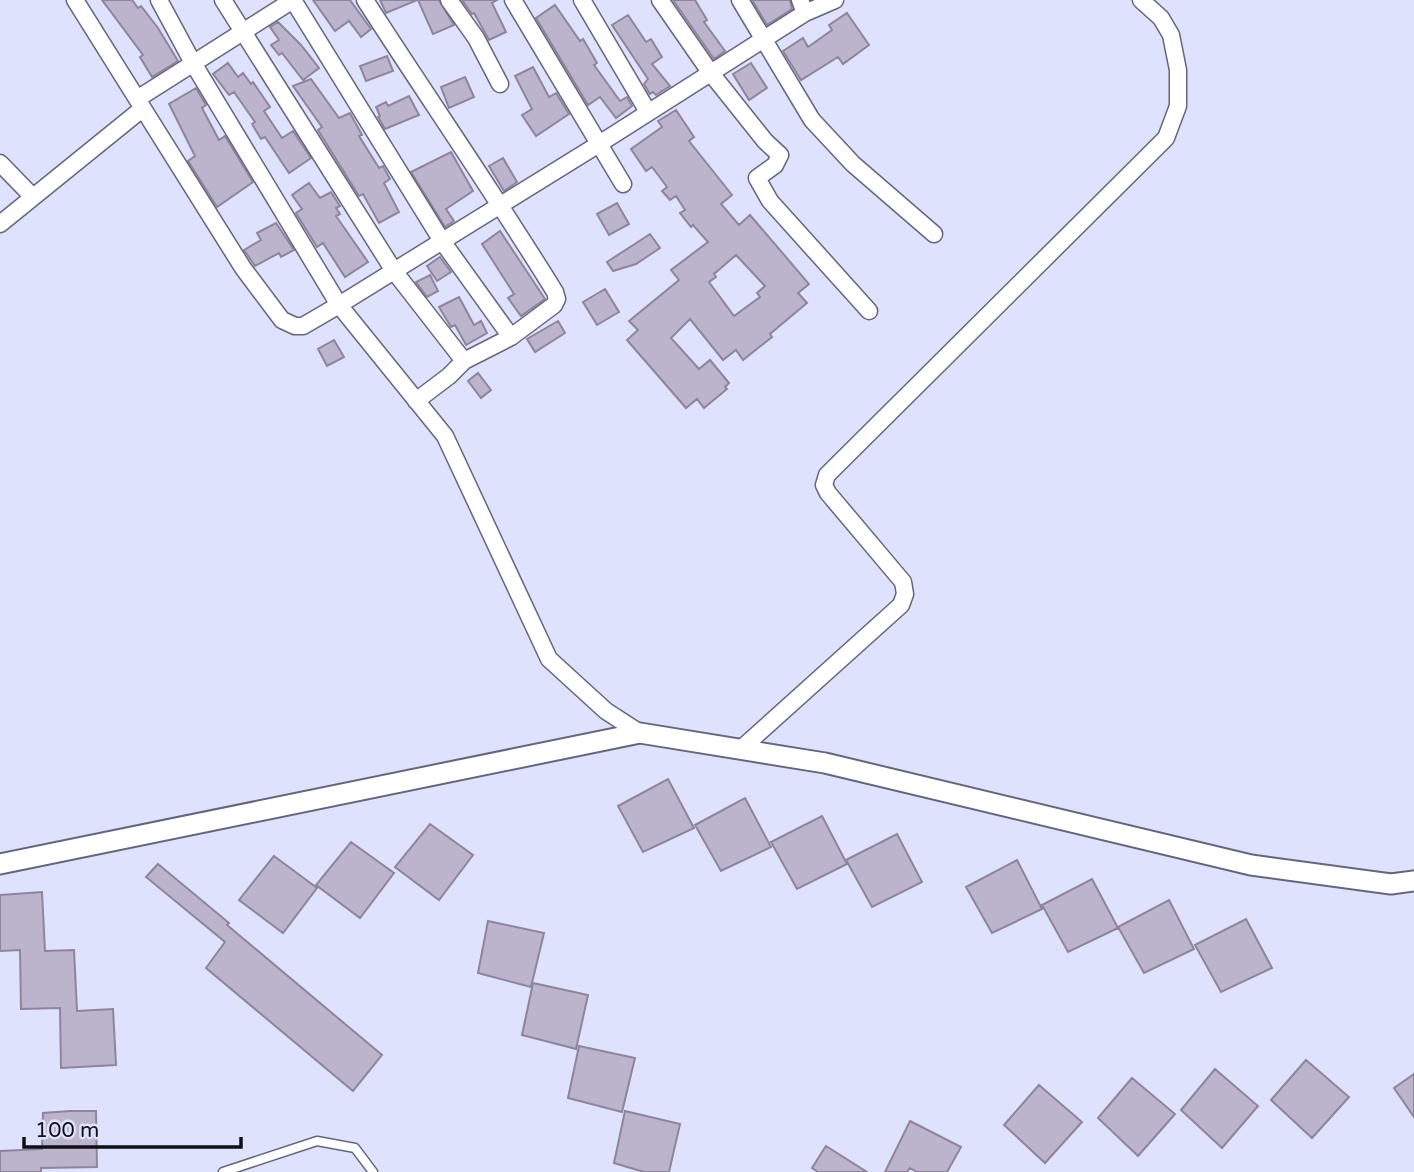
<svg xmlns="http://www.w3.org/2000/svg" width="1414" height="1172" viewBox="0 0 1414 1172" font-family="'Varela Round',sans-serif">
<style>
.building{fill:#bcb3cd;stroke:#8e859d;stroke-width:2;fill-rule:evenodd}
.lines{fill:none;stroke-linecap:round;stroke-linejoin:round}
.service-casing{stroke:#63667d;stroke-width:11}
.minor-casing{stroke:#63667d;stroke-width:19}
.tertiary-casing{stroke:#63667d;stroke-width:23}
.service{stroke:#fff;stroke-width:8}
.minor{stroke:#fff;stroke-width:16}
.tertiary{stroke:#fff;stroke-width:19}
</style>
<rect width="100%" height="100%" fill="#dee2fd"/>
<path class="building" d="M102,0H132L138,8L141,6L158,28L178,61L152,77L140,57L143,55Z
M313,0H350L371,29L361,37L349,21L335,31Z
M380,0H417L386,13Z
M418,0H439L454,25L433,34Z
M462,0H497L492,3L506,32L489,40L474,13L472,14Z
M673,0H695L707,20L704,22L725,51L714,59Z
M752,0H790L792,9L767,25Z
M555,5L580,41L583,39L597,63L594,65L620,101L627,97L632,106L616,118L600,97L588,105L536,18Z
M847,13L869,45L843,64L838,57L801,80L783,51L803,38L808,47L832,30L829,25Z
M628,15L646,42L651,39L662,57L652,64L670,86L656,95L653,92L650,94L644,84L648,79L612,25Z
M278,22L301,45L319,68L303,80L282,53L279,55L271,45L279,40L270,27Z
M387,56L393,71L366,81L360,66Z
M228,63L238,77L243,73L251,84L253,82L270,107L264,111L282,138L293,131L311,158L289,173L265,137L261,139L252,124L255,122L234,92L229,95L213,74Z
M751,63L767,88L749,100L733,74Z
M533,67L549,97L556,93L569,114L536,136L522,115L532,109L515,76Z
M465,77L474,97L449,108L441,87Z
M311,79L339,118L350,113L362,135L359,136L379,168L383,166L390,179L384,183L399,212L379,223L363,194L359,196L318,130L322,127L293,86Z
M196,88L206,105L202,108L219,140L225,136L253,182L217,207L188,161L195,156L169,104Z
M409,96L419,115L385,129L378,117L380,116L376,107L386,102L388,106Z
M676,110L694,137L689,141L732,195L721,204L739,225L750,215L809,284L798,293L807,303L770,334L772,337L743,360L736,350L723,360L690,319L671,338L699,369L710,360L729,383L725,387L727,389L704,408L697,399L686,408L627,340L638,330L629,321L679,280L671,270L708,242L693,225L691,227L680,213L685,210L676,196L670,200L662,191L667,187L652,167L646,171L631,149L662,127L658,121ZM736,255L765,286L757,293L760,297L734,316L709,282L716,277L714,274Z
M451,152L473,191L446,209L454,221L445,227L411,172Z
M503,158L517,182L504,191L489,166Z
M309,183L320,198L331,192L340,206L336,208L340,214L336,216L368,262L345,277L323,243L317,247L296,213L302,209L292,195Z
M617,203L629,224L609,235L597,214Z
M276,223L294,250L281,257L279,253L255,266L244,250L261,240L257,233Z
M500,231L545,299L521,316L508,298L514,294L482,244Z
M650,234L660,248L636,264L613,271L607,262Z
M440,257L451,272L437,281L427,266Z
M430,275L438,291L427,297L416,282Z
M605,289L619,312L597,325L583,302Z
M459,297L474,325L481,321L487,333L466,345L455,325L451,327L439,307Z
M558,321L565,333L535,352L527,339Z
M334,340L344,357L327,366L318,349Z
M478,373L491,390L481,398L468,381Z
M668,779L694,828L643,852L618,806Z
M745,798L771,847L721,871L695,825Z
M822,816L847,864L797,889L771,842Z
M430,824L473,855L439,900L395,867Z
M897,834L922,882L872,907L846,860Z
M351,842L394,873L360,918L316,885Z
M274,856L317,888L283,933L239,900Z
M1017,860L1042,909L992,933L966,887Z
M158,864L229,923L227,925L382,1055L353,1091L206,968L225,942L146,877Z
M1092,879L1118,928L1068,952L1042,905Z
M42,892L45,951L74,950L77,1011L113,1009L116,1065L61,1068L60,1008L21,1009L20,950L0,951V895Z
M1169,900L1194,949L1144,973L1118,927Z
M1246,919L1272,968L1221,992L1195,945Z
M488,921L544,933L531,987L478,973Z
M533,983L588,995L576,1049L522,1035Z
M579,1046L635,1058L622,1112L568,1098Z
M1306,1060L1349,1097L1312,1138L1271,1100Z
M1215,1069L1258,1106L1222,1148L1181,1110Z
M1414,1074V1117L1394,1088Z
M1132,1078L1175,1114L1138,1156L1098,1118Z
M1039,1085L1082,1122L1045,1163L1004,1125Z
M70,1111H96L97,1167L41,1168V1172H0V1151L42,1149L43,1113Z
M625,1111L680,1124L669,1172H644L614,1163Z
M910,1121L961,1147L947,1172H917L910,1168L907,1172H885Z
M826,1146L867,1172H818L812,1168Z"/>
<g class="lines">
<defs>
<path id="service" d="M223,1172L317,1141L355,1148L373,1172"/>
<path id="minor" d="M75,0L243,268L282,320L295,326H303L339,305L193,63L159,0
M223,0L394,271L464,361
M365,0C428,98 494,193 555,292L557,299L554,305L511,337L464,361L449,376L416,401
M449,0L476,38L500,84
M513,0L623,184
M582,0L648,112
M660,0L710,72L765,141L780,155L775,165L757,178L770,201L869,311
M740,0L812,120L853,164L934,234
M805,13L835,0
M137,99L293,0L442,241L511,337
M0,163L33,197
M0,224L142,109
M640,733L606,711L549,659L445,436L339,305L599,144L805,13L800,0
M742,748L901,605L905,594L903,582L828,493L824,485L827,475L1166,138L1178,106V70L1171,35L1161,18L1141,0"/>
<path id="tertiary" d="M0,864L640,733L825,763L1251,865L1391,884L1414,881"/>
</defs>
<use href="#service" class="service-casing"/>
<use href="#minor" class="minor-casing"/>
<use href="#tertiary" class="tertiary-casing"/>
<use href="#service" class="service"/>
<use href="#minor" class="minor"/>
<use href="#tertiary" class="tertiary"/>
</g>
<path d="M24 1137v10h217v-10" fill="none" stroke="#0f0f18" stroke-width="3.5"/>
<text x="35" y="1137" font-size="21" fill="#0f0f18" stroke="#dee2fd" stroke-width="5" paint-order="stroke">100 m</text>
</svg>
